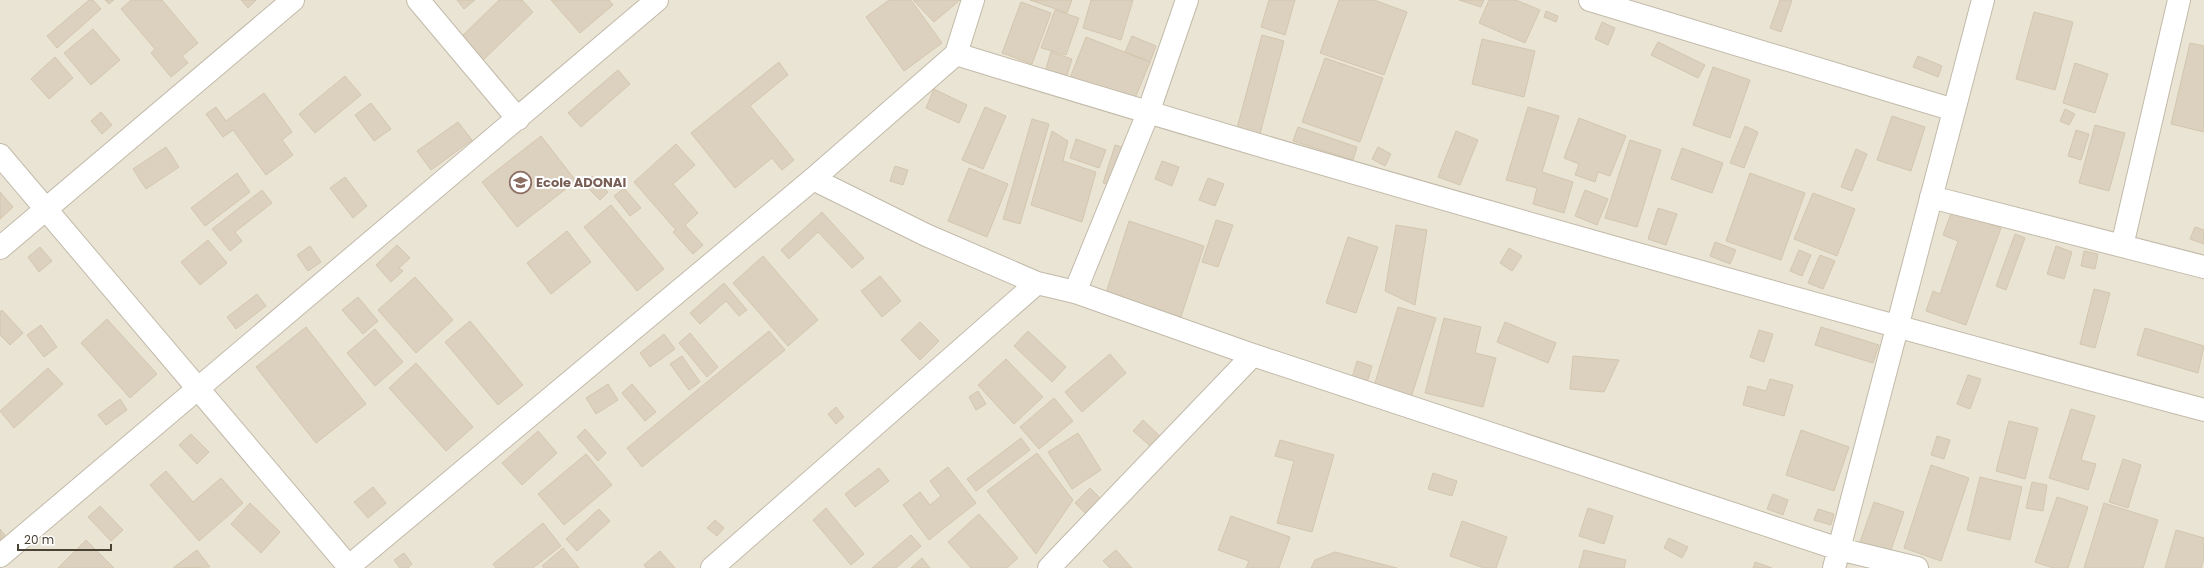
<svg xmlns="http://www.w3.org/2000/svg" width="2204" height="568" viewBox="0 0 2204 568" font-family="Poppins,sans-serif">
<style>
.residential{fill:#eae4d5}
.building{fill:#dcd1be;stroke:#d4c6ae}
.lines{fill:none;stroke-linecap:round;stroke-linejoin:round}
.minor-casing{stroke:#c2baa9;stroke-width:24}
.minor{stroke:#fff;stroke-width:22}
.labels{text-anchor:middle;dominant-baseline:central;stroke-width:4;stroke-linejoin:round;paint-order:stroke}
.education-label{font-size:13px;font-weight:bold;fill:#785e54;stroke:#fff;text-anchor:start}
</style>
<rect width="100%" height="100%" fill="#f5f1e7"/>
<path class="residential" d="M0,0H2204V568H0Z"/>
<path class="building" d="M89,0H93L101,9L57,48L47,36Z
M105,0H114L109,4Z
M131,0H162L198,43L182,56L188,63L171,77L151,53L155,49L121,9Z
M241,0H256L248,8Z
M457,0H475L464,9Z
M499,0H522L533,12L479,64L457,41Z
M551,0H609L613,5L580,33Z
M889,0H911L942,43L904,71L866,17Z
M913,0H960L934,22Z
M1030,0H1072L1067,13Z
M1091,0H1133L1121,40L1083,28Z
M1269,0H1295L1285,35L1261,27Z
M1339,0H1374L1407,12L1384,75L1320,53Z
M1459,0H1484L1481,7Z
M1489,0H1516L1540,10L1525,43L1479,23Z
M1780,0H1792L1781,32L1770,28Z
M1021,2L1051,13L1032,64L1002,53Z
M1055,10L1079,18L1066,55L1041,48Z
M1546,11L1558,16L1556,22L1544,17Z
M2034,12L2073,22L2055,90L2016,79Z
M1602,22L1615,28L1608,45L1595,39Z
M93,29L120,60L91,85L64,53Z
M1262,35L1284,41L1260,134L1237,128Z
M1132,36L1156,46L1150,62L1125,52Z
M1086,37L1150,62L1133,103L1070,78Z
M1482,39L1535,51L1524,97L1472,84Z
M1658,42L1705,65L1698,78L1651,55Z
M2190,43L2204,46V132L2171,124Z
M1051,52L1072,59L1064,85L1043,78Z
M1918,56L1942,66L1938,77L1913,67Z
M55,57L73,78L49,99L31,79Z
M1325,58L1383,78L1360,142L1302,122Z
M779,62L788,75L750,106L794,160L782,170L772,158L735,188L691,133Z
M2075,63L2108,74L2095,113L2063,103Z
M1713,67L1750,80L1730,138L1693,125Z
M618,70L630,84L581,127L568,113Z
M345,76L361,95L315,133L299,114Z
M934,89L967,105L959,123L926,108Z
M264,93L292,132L282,140L293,155L266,175L233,130L223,137L206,114L216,107L226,121Z
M371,103L391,129L374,141L355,115Z
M985,107L1006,116L983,169L962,160Z
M1528,107L1559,116L1542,172L1573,182L1564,213L1533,204L1537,188L1506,180Z
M2065,109L2075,114L2069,125L2060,121Z
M101,112L112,125L102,134L91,121Z
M1892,116L1925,127L1911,171L1877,160Z
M1579,118L1626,136L1610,176L1598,172L1595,182L1575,175L1579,164L1564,158Z
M1032,119L1049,124L1020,224L1003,219Z
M458,122L472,140L431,170L417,151Z
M2095,125L2125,133L2109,191L2079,183Z
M1745,126L1758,132L1744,168L1730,163Z
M1298,127L1357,147L1353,160L1293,141Z
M2076,130L2089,134L2081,160L2068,156Z
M1052,131L1068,141L1063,161L1096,172L1082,222L1031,205Z
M1456,131L1478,140L1460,185L1438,177Z
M541,136L576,181L517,227L482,182Z
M1076,139L1106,150L1099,168L1070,158Z
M1630,140L1661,150L1637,227L1605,218Z
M676,144L695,165L673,184L698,213L685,225L703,245L693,254L673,232L676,230L634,182Z
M1115,145L1128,149L1115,187L1103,183Z
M166,147L179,167L146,189L133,169Z
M1378,147L1391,154L1385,166L1372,159Z
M1682,148L1723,163L1712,193L1671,179Z
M1856,149L1867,154L1852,191L1841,187Z
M1162,161L1179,167L1172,186L1155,179Z
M895,166L908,170L903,185L890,181Z
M969,168L1008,184L987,237L948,221Z
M237,173L250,192L205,226L191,208Z
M1750,173L1805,193L1781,260L1726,241Z
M592,176L608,192L600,200L584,184Z
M345,177L367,206L353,218L330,188Z
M1208,178L1224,184L1215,206L1199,200Z
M624,188L641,208L630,216L614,196Z
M262,190L272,203L235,232L242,241L230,251L212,229Z
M1585,190L1608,199L1597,225L1575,216Z
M0,192L13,207L0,219Z
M1813,193L1855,209L1837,256L1794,239Z
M611,205L664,269L637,291L584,227Z
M1658,208L1677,214L1666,245L1648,239Z
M1952,211L2001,228L1966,325L1926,311L1933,291L1940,294L1958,241L1943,235Z
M822,212L864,258L852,268L818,232L789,259L781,250Z
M1216,220L1233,225L1218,267L1202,262Z
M1129,221L1204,246L1181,317L1106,293Z
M1396,225L1427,230L1415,305L1385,291Z
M2195,227L2204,230V244L2190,239Z
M567,231L591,262L551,294L527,263Z
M2015,234L2025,238L2006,290L1996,286Z
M1348,237L1378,247L1356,313L1326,303Z
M208,240L227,263L200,285L181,262Z
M1715,242L1736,250L1730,264L1710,256Z
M397,245L410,258L399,268L403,271L391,282L376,265Z
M310,246L321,262L308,271L297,255Z
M2056,246L2072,252L2064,279L2047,274Z
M40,247L52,261L39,272L28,257Z
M1509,248L1522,256L1512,271L1500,263Z
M1799,250L1811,255L1802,276L1790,271Z
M2084,251L2098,254L2095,269L2081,266Z
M1820,255L1835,261L1823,289L1808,283Z
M763,256L818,320L788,346L733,283Z
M880,276L901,301L882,317L861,291Z
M415,277L453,320L416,353L378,310Z
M724,283L747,310L739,316L726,301L700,324L690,313Z
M2094,289L2110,293L2095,348L2080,344Z
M257,294L266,306L236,329L227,317Z
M358,297L378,321L363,334L342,310Z
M1398,307L1436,318L1411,398L1374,386Z
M2,310L23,333L10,345L0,335V312Z
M1444,318L1481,327L1475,353L1496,358L1483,407L1425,393Z
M107,319L157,374L130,398L81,343Z
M470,321L523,385L498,405L445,342Z
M920,322L939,341L920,360L901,340Z
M1505,322L1556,343L1548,363L1497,342Z
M41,325L57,347L44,357L27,335Z
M306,327L366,404L316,443L256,367Z
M1821,327L1879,345L1873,363L1815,345Z
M2145,328L2204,346L2198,373L2137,355Z
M375,329L403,362L375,386L347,353Z
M1759,330L1773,334L1764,362L1750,357Z
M769,331L785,350L642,467L627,448Z
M1028,331L1066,367L1052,382L1014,346Z
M690,333L718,367L707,377L679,343Z
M664,334L675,349L650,367L640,353Z
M1110,354L1126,373L1082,412L1065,392Z
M682,356L700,382L689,390L670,364Z
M1573,356L1619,360L1604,392L1570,389Z
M1006,359L1043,397L1014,424L978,385Z
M1357,361L1372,366L1366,386L1351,381Z
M416,363L473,427L446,451L389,388Z
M48,368L63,384L14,428L0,411Z
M1968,375L1981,379L1970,409L1957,404Z
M1770,379L1793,385L1784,416L1743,405L1748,386L1766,391Z
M608,384L618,400L596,414L586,398Z
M632,384L656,412L645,421L622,393Z
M978,391L986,404L976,410L969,397Z
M1054,398L1073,421L1039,449L1020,427Z
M120,399L127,410L106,425L98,415Z
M836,407L844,417L836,424L828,414Z
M2071,409L2095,416L2081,460L2096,464L2088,490L2049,478Z
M1143,420L1165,441L1156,451L1133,431Z
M2009,421L2038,428L2025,479L1996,471Z
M585,429L606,453L598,461L577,437Z
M1801,430L1849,447L1834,491L1786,475Z
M538,431L557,453L522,485L502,463Z
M1078,433L1101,470L1072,489L1048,452Z
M191,434L209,452L197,464L179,445Z
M1937,436L1950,440L1944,459L1931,455Z
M1021,438L1030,450L976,491L967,479Z
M1280,440L1334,455L1312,532L1277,523L1294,461L1275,456Z
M1037,453L1073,500L1036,554L987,491Z
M586,454L612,485L564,525L538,494Z
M2123,459L2141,465L2128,508L2109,502Z
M1931,465L1969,478L1941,561L1904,548Z
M948,467L976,503L929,540L903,505L920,492L930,505L941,496L930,481Z
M879,468L889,481L855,507L845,494Z
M166,471L193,502L221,478L243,503L199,541L150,485Z
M1433,473L1457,481L1452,496L1428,489Z
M1980,477L2022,487L2010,540L1967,530Z
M2032,482L2047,485L2043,511L2026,508Z
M373,487L386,503L368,518L354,502Z
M1090,488L1106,504L1092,520L1075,503Z
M1773,494L1788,500L1783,515L1767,509Z
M2057,497L2088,507L2068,568H2053L2035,562Z
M1874,502L1904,512L1890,553L1860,542Z
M250,503L280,532L261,553L231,524Z
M2104,503L2158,520L2143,568H2084Z
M100,506L123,530L111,541L88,517Z
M826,508L864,554L851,565L813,520Z
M1588,508L1613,516L1604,544L1579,536Z
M599,509L610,521L577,551L566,539Z
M1818,509L1834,514L1831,525L1814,520Z
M979,514L1018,558L1007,568H971L948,542Z
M1231,516L1290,537L1279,568H1246L1249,561L1218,550Z
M715,520L724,528L717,536L707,528Z
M1462,521L1507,537L1496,568H1484L1450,556Z
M543,523L561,546L533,568H496L493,564Z
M0,529L5,535L0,540Z
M2176,530L2204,538V558L2201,568H2165Z
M911,535L921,546L896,568H872Z
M1669,538L1688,547L1682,558L1664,548Z
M86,540L114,568H58Z
M563,548L579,568H544L542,566Z
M197,550L210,567L173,568Z
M1116,550L1132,568H1110L1103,561Z
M1584,550L1626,560L1624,568H1579Z
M660,551L675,568H646L644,565Z
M1335,552L1397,568H1311L1315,560Z
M404,553L412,564L408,568H400L394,560Z
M922,558L930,568H911Z
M1755,562L1772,568H1753Z"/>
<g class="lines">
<defs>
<path id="minor" d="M418,0L518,119
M1590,0L1954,110
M956,54C1369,181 1786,297 2204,410
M0,155L350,568
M813,179L926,235L1037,283L1075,292L1253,355
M1931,197L2204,267
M2122,246L2179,0
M0,248L293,0
M1075,292L1148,113L1187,0
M0,556L657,0
M347,568L813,179L956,54L973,0
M712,568L1037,283
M1049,568L1253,355L1839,549L1917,568
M1834,568L1983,0"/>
</defs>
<use href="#minor" class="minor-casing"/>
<use href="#minor" class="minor"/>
</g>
<defs>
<symbol id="school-ring" viewBox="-11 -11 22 22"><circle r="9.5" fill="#fff" stroke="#8d6e63" stroke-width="1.5"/><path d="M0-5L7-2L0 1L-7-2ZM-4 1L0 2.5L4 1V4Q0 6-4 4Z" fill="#8d6e63"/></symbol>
</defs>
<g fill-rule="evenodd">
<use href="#school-ring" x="508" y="170" width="25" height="25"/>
</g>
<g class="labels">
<g class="education-label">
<text x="536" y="182">Ecole ADONAI</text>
</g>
</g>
<path d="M18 544v6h93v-6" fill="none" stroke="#4a4235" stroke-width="2"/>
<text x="24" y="544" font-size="12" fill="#4a4235" stroke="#ffffff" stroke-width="3" paint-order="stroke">20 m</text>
</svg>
